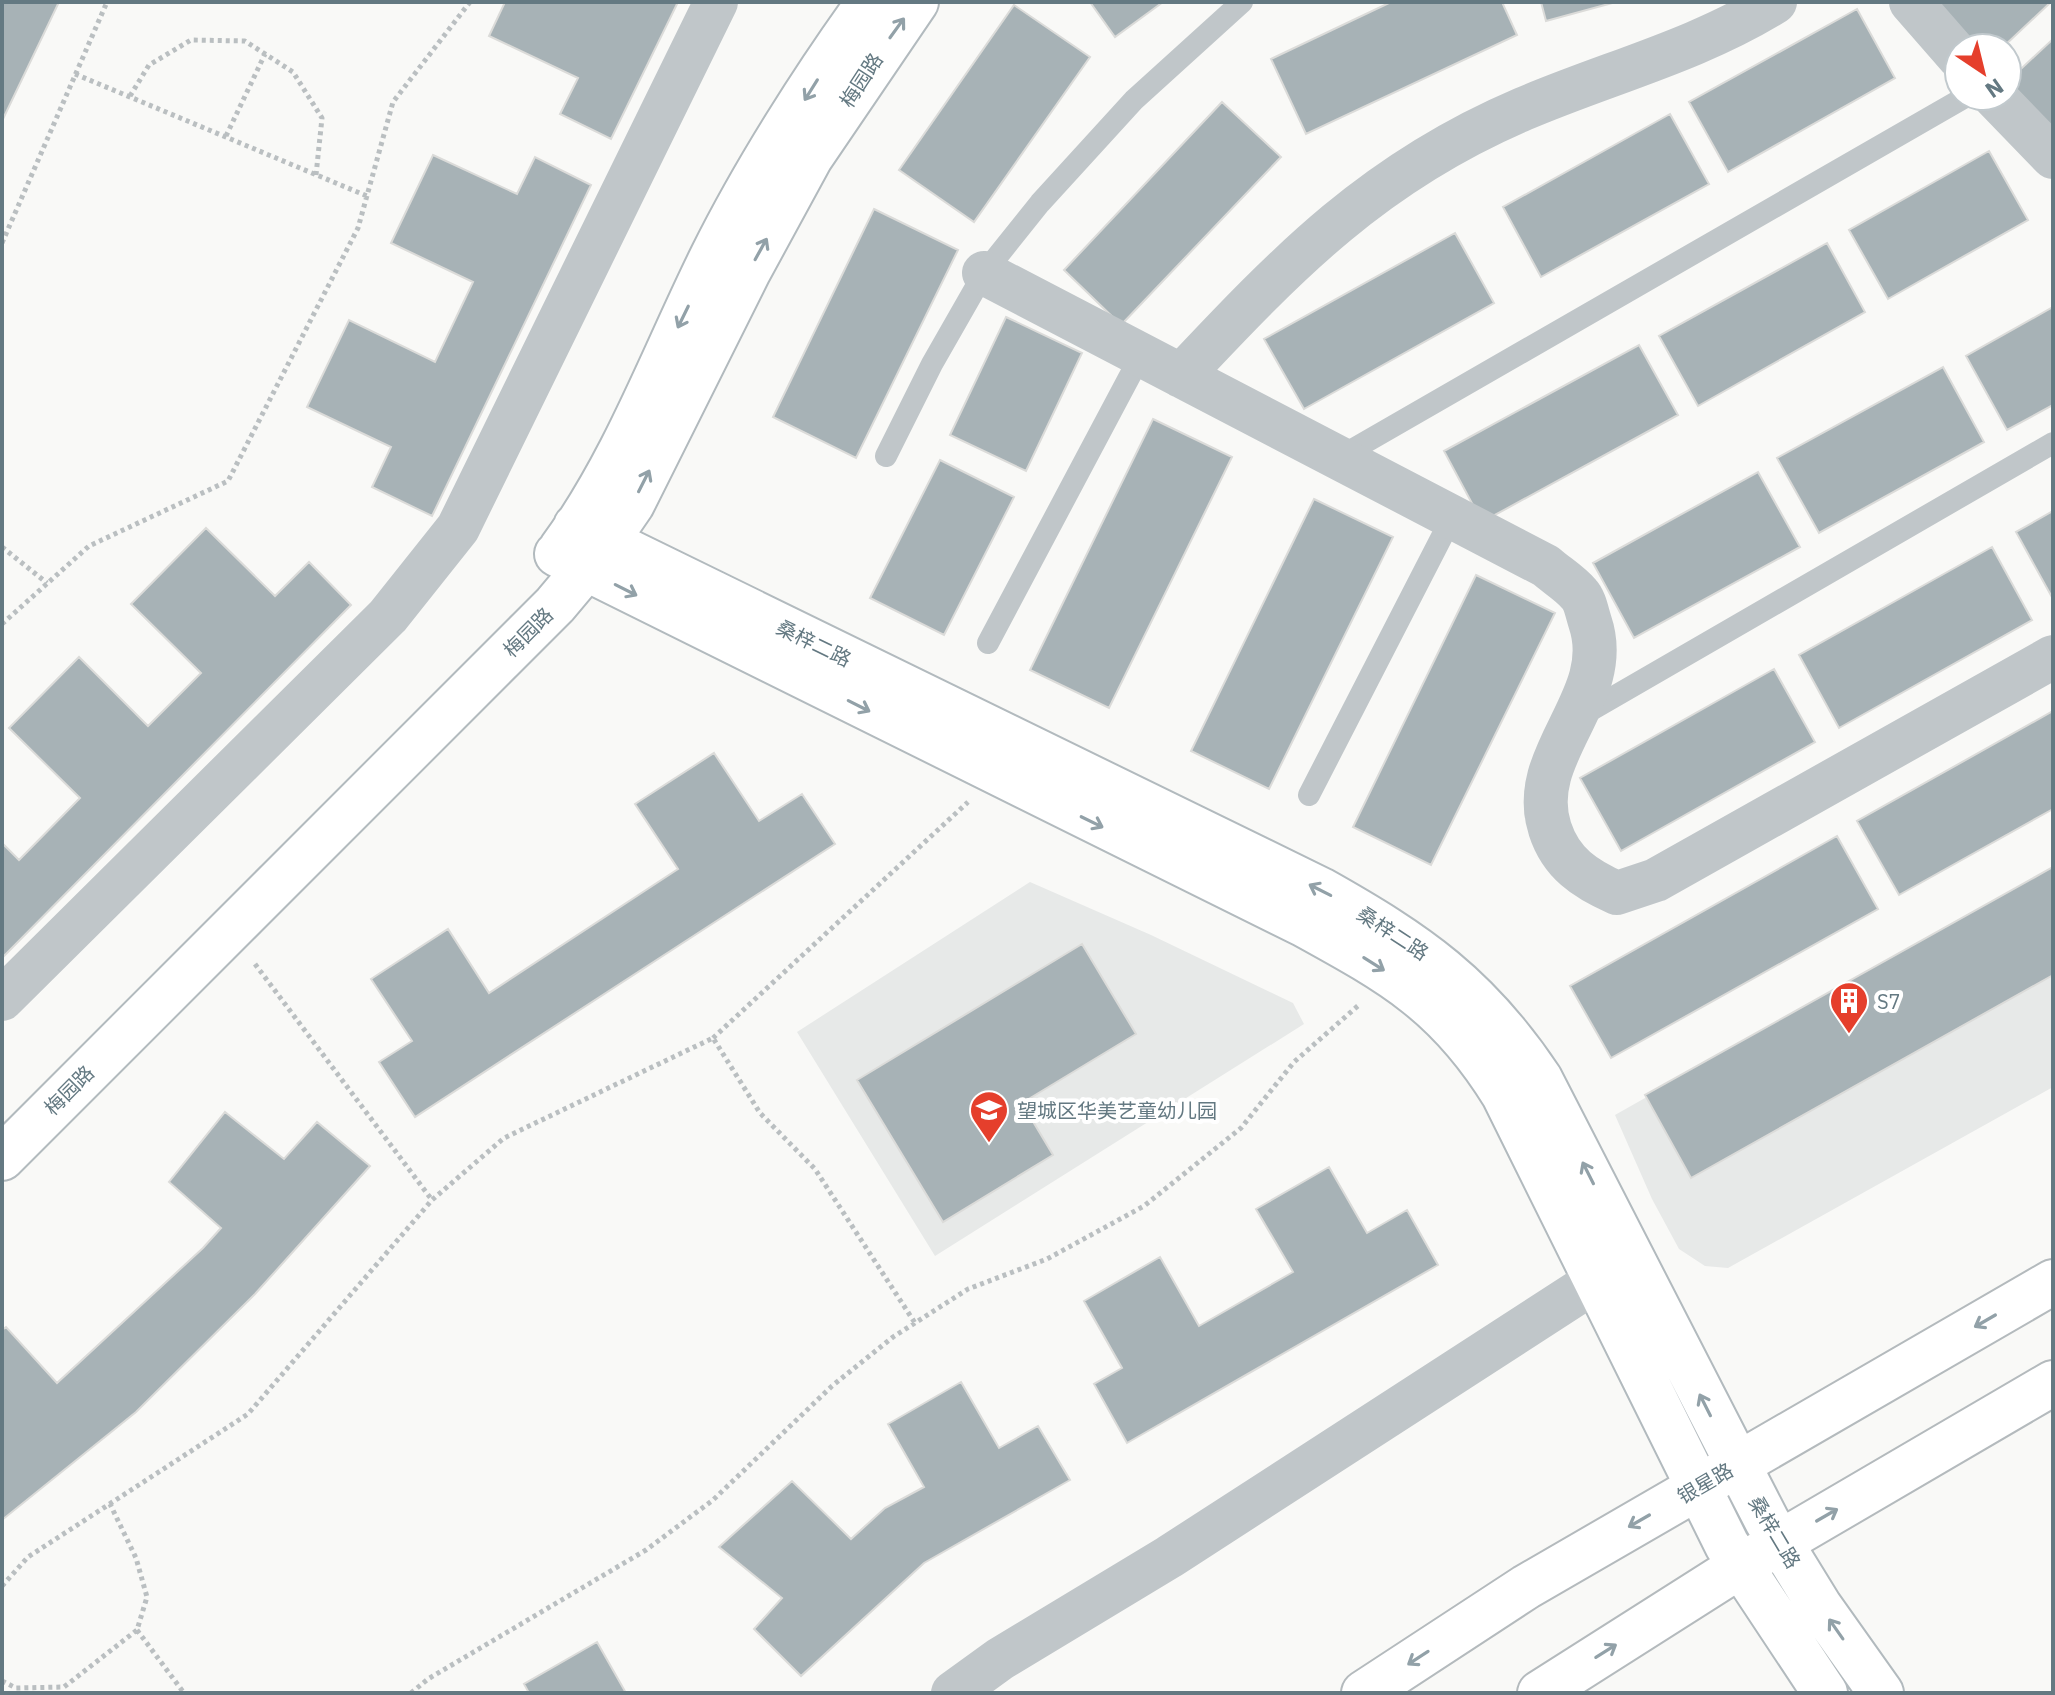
<svg xmlns="http://www.w3.org/2000/svg" width="2055" height="1695" viewBox="0 0 2055 1695" font-family="'IBM Plex Sans','Noto Sans SC',sans-serif">
<style>
.built{fill:#e7e9e8}
.building{fill:#a7b2b6;stroke:#dbdbd9;stroke-width:2}
.lines{fill:none;stroke-linecap:round;stroke-linejoin:round}
.secondary-casing{stroke:#b2babe;stroke-width:48}
.primary-casing{stroke:#b4babd;stroke-width:48}
.path{stroke:#babfc1;stroke-width:5;stroke-dasharray:4 4;stroke-linecap:butt}
.lane{stroke:#c0c6c9;stroke-width:22}
.street{stroke:#c0c6c9;stroke-width:44}
.secondary{stroke:#fff;stroke-width:44}
.primary{stroke:#fff;stroke-width:44}
.oneway{stroke:#92a1a8}
.labels{text-anchor:middle;dominant-baseline:central;stroke-width:8;stroke-linejoin:round;paint-order:stroke}
.street-label{font-size:20px;fill:#647982;stroke:#fff}
.poi-label{font-size:20px;fill:#647982;stroke:#fff;text-anchor:start}
</style>
<rect width="100%" height="100%" fill="#f9f9f7"/>
<path class="built" d="M2053,867V1087L1728,1268L1705,1266L1679,1249L1652,1199L1615,1115Z
M1030,882L1151,935L1293,1003L1304,1024L935,1256L797,1032Z"/>
<path class="building" d="M2,2H59L2,121Z
M505,2H678L611,139L560,114L578,78L489,36Z
M1090,2H1163L1115,37Z
M1391,2H1502L1517,35L1306,134L1271,59Z
M1541,2H1616L1546,21Z
M1936,2H2051L2002,48H1979Z
M1014,5L1090,57L974,222L899,170Z
M1857,9L1895,78L1728,172L1689,102Z
M2053,39V129L2008,81Z
M1222,102L1281,157L1121,325L1064,270Z
M1670,114L1709,184L1541,277L1503,207Z
M1989,151L2028,220L1888,299L1849,230Z
M433,155L517,194L535,157L591,185L432,516L372,487L391,447L307,407L349,320L435,362L473,282L391,243Z
M874,209L958,250L856,458L773,417Z
M1455,233L1494,303L1304,409L1264,339Z
M1827,243L1865,312L1698,406L1659,336Z
M2053,307V405L2007,430L1966,356Z
M1006,317L1082,353L1026,471L950,435Z
M1639,345L1678,415L1482,522L1444,451Z
M1943,367L1984,442L1819,533L1777,458Z
M1153,419L1232,457L1109,708L1030,670Z
M940,460L1014,497L944,635L870,598Z
M1758,472L1800,547L1634,638L1593,563Z
M1314,499L1393,537L1269,789L1191,751Z
M2053,511V599L2016,532Z
M206,528L275,596L309,562L351,605L2,958V843L19,860L80,798L9,728L79,657L148,726L201,673L131,604Z
M1992,547L2032,620L1839,728L1799,655Z
M1476,575L1555,613L1431,865L1353,827Z
M1774,669L1815,742L1621,851L1580,778Z
M2053,711V809L1899,895L1857,821Z
M714,753L759,821L802,794L835,844L415,1117L379,1062L412,1041L371,979L448,929L489,993L678,869L635,804Z
M1837,836L1878,909L1611,1058L1570,986Z
M2053,867V975L1691,1178L1645,1095Z
M1082,944L1136,1034L1022,1103L1053,1155L943,1222L857,1080Z
M225,1112L284,1159L317,1122L370,1166L255,1294L136,1412L2,1520V1330L6,1327L57,1383L203,1248L221,1228L169,1182Z
M1329,1167L1367,1233L1407,1210L1438,1265L1127,1443L1094,1384L1122,1368L1084,1301L1160,1257L1199,1326L1293,1272L1256,1209Z
M961,1382L999,1448L1038,1426L1070,1480L924,1563L801,1676L754,1629L782,1598L719,1547L792,1481L851,1539L885,1508L924,1487L888,1424Z
M597,1642L626,1693H529L524,1684Z"/>
<g class="lines">
<defs>
<path id="secondary" d="M576,526L1321,890C1417,944 1478,986 1540,1079L1767,1521L1820,1607L1881,1693
M561,549C625,462 664,354 712,257C754,172 814,78 869,2
M557,554L1303,924C1394,974 1448,1004 1504,1095L1727,1545L1825,1693
M2,1158L555,605L597,555L632,504L748,272L810,158L916,2"/>
<path id="primary" d="M1364,1693L1526,1587L2053,1282
M1540,1693L1740,1566L2053,1383"/>
</defs>
<use href="#secondary" class="secondary-casing"/>
<use href="#primary" class="primary-casing"/>
<path class="path" d="M75,74L367,196
M130,96L149,65L191,40L245,41L293,72L322,118L316,175
M226,136L265,54
M2,243L107,2
M2,547L47,583
M2,624L89,546L228,481L358,228L393,102L470,2
M255,964L432,1200
M713,1038L968,802
M2,1586L28,1557L248,1414L432,1200L504,1138L713,1038L760,1113L815,1169L915,1323
M137,1630L184,1693
M2,1681L16,1688L64,1687L137,1630L147,1597L136,1558L110,1504
M411,1693L428,1679L646,1550L713,1500L832,1386L893,1337L968,1289L1047,1259L1144,1206L1241,1128L1294,1062L1360,1004"/>
<path class="lane" d="M886,456L932,364L984,273L1040,203L1134,100L1242,2
M1338,458L1967,96
M988,643L1141,355
M1579,717L2053,443
M1309,795L1452,517"/>
<path class="street" d="M1911,2L1959,57
M1994,96L2053,157
M984,273L1546,566C1556,575 1570,583 1579,594C1585,600 1587,613 1590,622C1616,698 1525,754 1550,829C1561,863 1585,879 1617,893L1656,880L2053,657
M1181,376C1289,261 1375,172 1523,109C1607,73 1696,51 1775,2
M2,999L388,616L458,528L716,2
M953,1693L1000,1659L1169,1557L1597,1280"/>
<use href="#secondary" class="secondary"/>
<use href="#primary" class="primary"/>
</g>
<defs><path id="oneway-shaft" d="M-6 0H5M1.5-3L5.5 0L1.5 3" fill="none" stroke-width="1.6" stroke-linecap="round" stroke-linejoin="round" transform="scale(2)"/></defs>
<g class="oneway">
<use href="#oneway-shaft" transform="translate(897 28) rotate(-54)"/>
<use href="#oneway-shaft" transform="translate(811 90) rotate(122)"/>
<use href="#oneway-shaft" transform="translate(761 249) rotate(-61)"/>
<use href="#oneway-shaft" transform="translate(683 317) rotate(116)"/>
<use href="#oneway-shaft" transform="translate(644 481) rotate(-63)"/>
<use href="#oneway-shaft" transform="translate(626 590) rotate(27)"/>
<use href="#oneway-shaft" transform="translate(859 706) rotate(27)"/>
<use href="#oneway-shaft" transform="translate(1092 822) rotate(26)"/>
<use href="#oneway-shaft" transform="translate(1320 890) rotate(-153)"/>
<use href="#oneway-shaft" transform="translate(1374 964) rotate(32)"/>
<use href="#oneway-shaft" transform="translate(1588 1173) rotate(-117)"/>
<use href="#oneway-shaft" transform="translate(1985 1321) rotate(150)"/>
<use href="#oneway-shaft" transform="translate(1705 1405) rotate(-117)"/>
<use href="#oneway-shaft" transform="translate(1827 1515) rotate(-30)"/>
<use href="#oneway-shaft" transform="translate(1639 1521) rotate(150)"/>
<use href="#oneway-shaft" transform="translate(1836 1629) rotate(-125)"/>
<use href="#oneway-shaft" transform="translate(1606 1651) rotate(-32)"/>
<use href="#oneway-shaft" transform="translate(1418 1658) rotate(147)"/>
</g>
<defs>
<symbol id="building-pin" viewBox="-11 -11 22 30"><path d="M0 17L-7.5 6A9.5 9.5 0 1 1 7.5 6Z" fill="#e53f2c" stroke="#fff"/><path d="M-4-6H4V6H1V3H-1V6H-4ZM-2.5-4.3h1.7v1.8h-1.7ZM.8-4.3h1.7v1.8H.8ZM-2.5-1h1.7V.8h-1.7ZM.8-1h1.7V.8H.8Z" fill="#fff"/></symbol>
<symbol id="school-pin" viewBox="-11 -11 22 30"><path d="M0 17L-7.5 6A9.5 9.5 0 1 1 7.5 6Z" fill="#e53f2c" stroke="#fff"/><path d="M0-5L7-2L0 1L-7-2ZM-4 1L0 2.5L4 1V4Q0 6-4 4Z" fill="#fff"/></symbol>
</defs>
<g fill-rule="evenodd">
<use href="#building-pin" x="1827" y="979" width="44" height="60"/>
<use href="#school-pin" x="967" y="1088" width="44" height="60"/>
</g>
<g class="labels">
<g class="street-label">
<text transform="translate(861 80) rotate(-57)">梅园路</text>
<text transform="translate(528 632) rotate(-45)">梅园路</text>
<text transform="translate(814 643) rotate(26)">桑梓二路</text>
<text transform="translate(1393 933) rotate(33)">桑梓二路</text>
<text transform="translate(69 1090) rotate(-45)">梅园路</text>
<text transform="translate(1705 1483) rotate(-30)">银星路</text>
<text transform="translate(1775 1532) rotate(59)">桑梓二路</text>
</g>
<g class="poi-label">
<text x="1877" y="1001">S7</text>
<text x="1017" y="1110">望城区华美艺童幼儿园</text>
</g>
</g>
<rect width="2055" height="1695" fill="none" stroke="#647982" stroke-width="8"/>
<g transform="translate(1983 72) rotate(145)"><circle r="38" fill="#ffffff" stroke="#c1c9cd" stroke-width="2"/>
<path d="M0-6L14 30L0 20L-14 30Z" fill="#e53f2c"/>
<text y="-12" font-size="22" font-weight="bold" text-anchor="middle" fill="#647982">N</text>
</g>
</svg>
